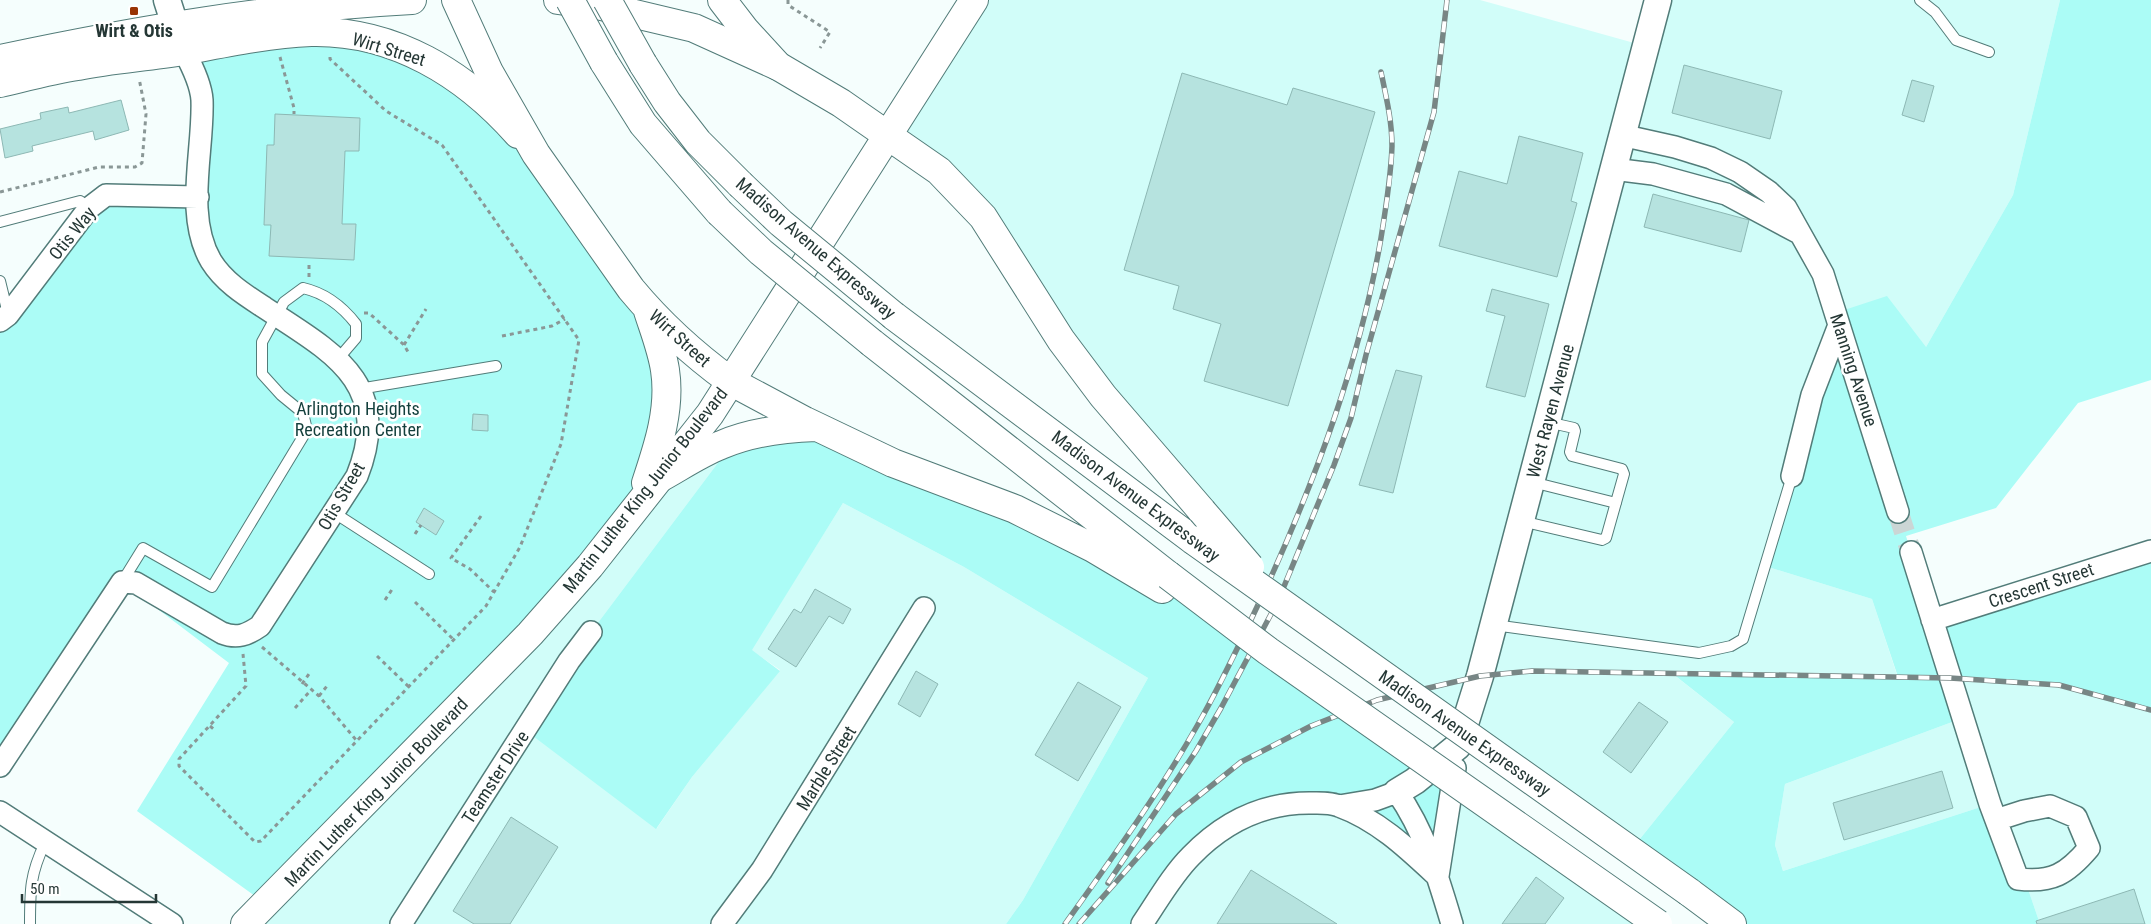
<svg xmlns="http://www.w3.org/2000/svg" width="2151" height="924" viewBox="0 0 2151 924" font-family="'Roboto Condensed',sans-serif">
<style>
.built{fill:#d1fdf9}
.green{fill:#abfcf6}
.building{fill:#b6e3df;stroke:#8db8b4}
.lines{fill:none;stroke-linecap:round;stroke-linejoin:round}
.minor-tunnel{stroke:#cbd6d5;stroke-width:21;stroke-dasharray:21 11;stroke-linecap:butt}
.service-casing{stroke:#527c79;stroke-width:12}
.minor-casing{stroke:#527c79;stroke-width:24}
.tertiary-casing{stroke:#527c79;stroke-width:29}
.secondary-casing{stroke:#527c79;stroke-width:30}
.primary-casing{stroke:#527c79;stroke-width:30}
.motorway-casing{stroke:#527c79;stroke-width:30}
.path{stroke:#8a9796;stroke-width:3;stroke-dasharray:4 4;stroke-linecap:butt}
.service{stroke:#fff;stroke-width:10}
.minor{stroke:#fff;stroke-width:21}
.tertiary{stroke:#fff;stroke-width:26}
.secondary{stroke:#fff;stroke-width:28}
.primary{stroke:#fff;stroke-width:28}
.motorway{stroke:#fff;stroke-width:28}
.rail-casing{stroke:#788685;stroke-width:5.5}
.rail{stroke:#fff;stroke-width:4;stroke-dasharray:11;stroke-linecap:butt}
.motorway-bridge-casing{stroke:#527c79;stroke-width:30;stroke-linecap:butt}
.motorway-bridge{stroke:#fff;stroke-width:28}
.poi-dot{fill:#993405;stroke:#fff;stroke-width:2}
.labels{text-anchor:middle;dominant-baseline:central;stroke-width:5;stroke-linejoin:round;paint-order:stroke}
.poi-label{font-size:18px;font-weight:bold;fill:#253735;stroke:#fff}
.street-label{font-size:18px;fill:#253735;stroke:#fff}
.park-label{font-size:18px;fill:#133f3c;stroke:#fff}
</style>
<rect width="100%" height="100%" fill="#f5fefd"/>
<path class="built" d="M974,0H1480L1645,46L1658,0H2060L2013,195L1926,347L1765,566L1872,599L1898,678L1674,675L1734,722L1631,850L1278,601L996,235L887,135Z
M735,440L591,632L657,828L692,777L780,670L751,650L843,503L964,567L1148,678L1023,900L1006,924H245L640,501Z
M1950,678L2059,685L2151,710V924H2040L2025,880L1990,804L1783,871L1775,845L1785,784L1963,718Z
M1455,782L1658,924H1142L1232,822Z"/>
<path class="green" d="M2060,0H2151V380L2078,403L1996,508L1906,536L1932,620L2151,551V710L2059,685L1951,678L1963,718L1785,784L1775,845L1783,871L1990,804L2025,880L2040,924H1732L1631,850L1734,722L1673,674L1898,677L1872,599L1765,566L1835,313L1887,296L1926,347L2013,195Z
M329,33L482,96L631,289L665,370L640,501L266,904L137,811L229,663L122,582L0,766V321L89,208L198,197L190,63Z
M795,428L1093,548L1268,651L1432,767L1458,746L1438,877L1339,806L1232,822L1142,924H1006L1023,900L1148,678L964,567L843,503L752,650L780,671L692,777L656,829L525,730L591,632L735,440Z"/>
<path class="building" d="M1684,65L1782,91L1770,139L1672,113Z
M1182,73L1287,105L1293,88L1375,112L1288,406L1204,381L1221,324L1173,309L1179,286L1124,270Z
M1912,80L1934,86L1924,122L1902,115Z
M121,100L129,130L95,140L93,131L32,146L33,151L5,158L0,129L41,119L40,113L68,107L69,113Z
M275,114L360,118L359,151H345L342,224H356L354,260L269,256L271,225H264L267,145H274Z
M1519,136L1583,153L1571,201L1577,203L1557,277L1439,246L1459,171L1507,184Z
M1653,194L1749,220L1741,252L1644,227Z
M1492,289L1549,304L1525,397L1486,387L1505,316L1486,311Z
M1396,370L1422,376L1393,493L1359,485Z
M473,414L488,415V431L472,430Z
M424,508L444,521L436,535L416,522Z
M815,589L851,609L843,624L829,616L796,667L768,649L794,609L801,613Z
M916,671L938,684L920,717L898,704Z
M1078,682L1121,707L1078,781L1035,755Z
M1639,702L1668,722L1631,773L1603,752Z
M1942,771L1953,808L1844,840L1833,803Z
M511,817L558,847L510,924H474L453,911Z
M1251,870L1299,900L1337,924H1217Z
M1536,877L1564,898L1545,924H1502Z
M2134,889L2145,924H2037L2036,921Z"/>
<g class="lines">
<path class="minor-tunnel" d="M1898,512L1911,552"/>
<defs>
<path id="service" d="M1920,0L1935,12L1956,40L1989,52
M0,222L80,201L89,208
M0,281L8,314
M359,389L496,366
M1532,482L1616,503
M333,512L429,574
M1521,521L1602,540L1606,538L1624,474L1622,469L1572,456L1570,452L1575,431L1574,428L1547,422
M122,582L143,548L212,587L307,430L303,413L281,395L262,374V342L284,302L303,288C325,293 342,306 356,324V338L338,359
M1494,625L1699,653L1731,646L1743,639L1792,476
M30,924C30,890 30,874 45,843"/>
<path id="minor" d="M1621,135L1675,147L1711,158L1740,172L1769,192L1786,208L1823,274L1898,512
M1613,169L1653,174L1726,194L1799,233
M0,321L8,315L89,208L106,195L198,197
M1792,476L1812,395L1839,325
M1911,552L1990,804L2018,879C2052,883 2067,874 2089,848L2076,817L2050,806L2024,811L1996,820
M1932,620L2151,551
M0,766L122,582L136,583L222,633C237,639 247,635 260,626L357,476C394,383 332,352 265,308C245,295 224,282 211,261C184,215 204,150 202,100C201,84 191,64 184,51
M1339,806L1375,800L1397,792C1425,832 1438,877 1452,924
M0,812L172,924
M1438,876L1455,768
M401,924L569,661L591,632
M722,924L762,870L924,608
M1142,924C1157,902 1172,875 1191,856C1223,823 1262,803 1309,803C1319,803 1330,802 1339,806C1378,820 1408,849 1438,877"/>
<path id="tertiary" d="M167,0L182,47
M1397,792L1415,781L1458,746L1480,676L1658,0"/>
<path id="secondary" d="M558,0L601,6L694,28L778,66
M0,59C136,30 273,7 412,0
M0,83C26,77 52,70 78,66C113,59 148,57 183,51C225,43 268,34 311,32C394,30 465,74 518,134"/>
<path id="primary" d="M456,0L489,72L536,154L631,289C660,324 693,354 730,381
M722,0L745,30L778,66L841,103L887,135
M646,483C658,447 671,409 665,370C662,350 654,330 648,311
M245,924L530,634L590,566L710,414L974,0"/>
<path id="motorway" d="M604,62L643,124L719,212
M643,64L667,102L698,142L740,184
M887,135L939,171L983,217L1061,340L1103,396L1202,511
M894,316L1193,540
M872,343L1168,575
M730,381L805,421L893,463L1015,509L1093,548L1162,589
M656,480C677,469 698,454 721,445C751,432 783,428 816,427
M1689,892L1732,924"/>
</defs>
<use href="#service" class="service-casing"/>
<use href="#minor" class="minor-casing"/>
<use href="#tertiary" class="tertiary-casing"/>
<use href="#secondary" class="secondary-casing"/>
<use href="#primary" class="primary-casing"/>
<use href="#motorway" class="motorway-casing"/>
<path class="path" d="M788,0V5L830,32L820,48
M280,57L294,108V114
M0,192L99,167H135L142,163L146,114L139,78
M309,277V261
M364,313H369L404,345L408,352
M502,336L552,326L565,319
M404,345L426,309
M481,516L451,558L470,569L494,592
M415,534L421,525
M385,600L393,588
M415,602L454,640
M262,647L319,696L357,741
M243,654L246,686L179,759V766L255,842L261,841L486,606L520,547L561,444L579,340L442,145L386,111L330,59V53
M377,656L409,687
M302,684L309,674
M319,696L327,686
M295,708L311,690
M210,726L216,731"/>
<use href="#service" class="service"/>
<use href="#minor" class="minor"/>
<use href="#tertiary" class="tertiary"/>
<use href="#secondary" class="secondary"/>
<use href="#primary" class="primary"/>
<use href="#motorway" class="motorway"/>
<defs>
<path id="rail" d="M1108,883L1196,751L1221,708L1278,601L1334,465L1351,418L1366,355L1434,112L1447,0
M1065,924C1110,861 1159,793 1197,726C1223,681 1244,634 1266,588C1317,476 1360,360 1381,238C1386,207 1391,177 1392,146C1392,121 1386,96 1381,72
M1079,924L1176,814L1241,762L1311,726L1377,700L1480,676L1532,671L1950,678L2059,685L2151,710"/>
</defs>
<use href="#rail" class="rail-casing"/>
<use href="#rail" class="rail"/>
<defs>
<path id="motorway-bridge" d="M570,0L604,62
M607,0L643,64
M740,184L781,223L894,316
M719,212L761,252L872,343
M1202,511L1250,567
M1193,540L1689,892
M1168,575L1268,651L1658,924"/>
</defs>
<use href="#motorway-bridge" class="motorway-bridge-casing"/>
<use href="#motorway-bridge" class="motorway-bridge"/>
</g>
<rect class="poi-dot" x="129" y="6" width="10" height="10" rx="2.5"/>
<g class="labels">
<g class="poi-label">
<text x="134" y="30">Wirt &amp; Otis</text>
</g>
<g class="street-label">
<text transform="translate(389 49) rotate(17)">Wirt Street</text>
<text transform="translate(72 233) rotate(-51)">Otis Way</text>
<text transform="translate(816 248) rotate(41)">Madison Avenue Expressway</text>
<text transform="translate(680 338) rotate(42)">Wirt Street</text>
<text transform="translate(1854 370) rotate(72)">Manning Avenue</text>
<text transform="translate(1550 411) rotate(-75)">West Rayen Avenue</text>
<text transform="translate(645 490) rotate(-52)">Martin Luther King Junior Boulevard</text>
<text transform="translate(341 496) rotate(-60)">Otis Street</text>
<text transform="translate(1136 496) rotate(37)">Madison Avenue Expressway</text>
<text transform="translate(2041 585) rotate(-18)">Crescent Street</text>
<text transform="translate(1465 733) rotate(35)">Madison Avenue Expressway</text>
<text transform="translate(826 768) rotate(-58)">Marble Street</text>
<text transform="translate(495 777) rotate(-57)">Teamster Drive</text>
<text transform="translate(376 792) rotate(-46)">Martin Luther King Junior Boulevard</text>
</g>
<g class="park-label">
<text x="358" y="408">Arlington Heights<tspan x="358" dy="21">Recreation Center</tspan></text>
</g>
</g>
<path d="M22 894v8h134v-8" fill="none" stroke="#253735" stroke-width="2.5"/>
<text x="30" y="894" font-size="15" fill="#253735" stroke="#ffffff" stroke-width="4" paint-order="stroke">50 m</text>
</svg>
